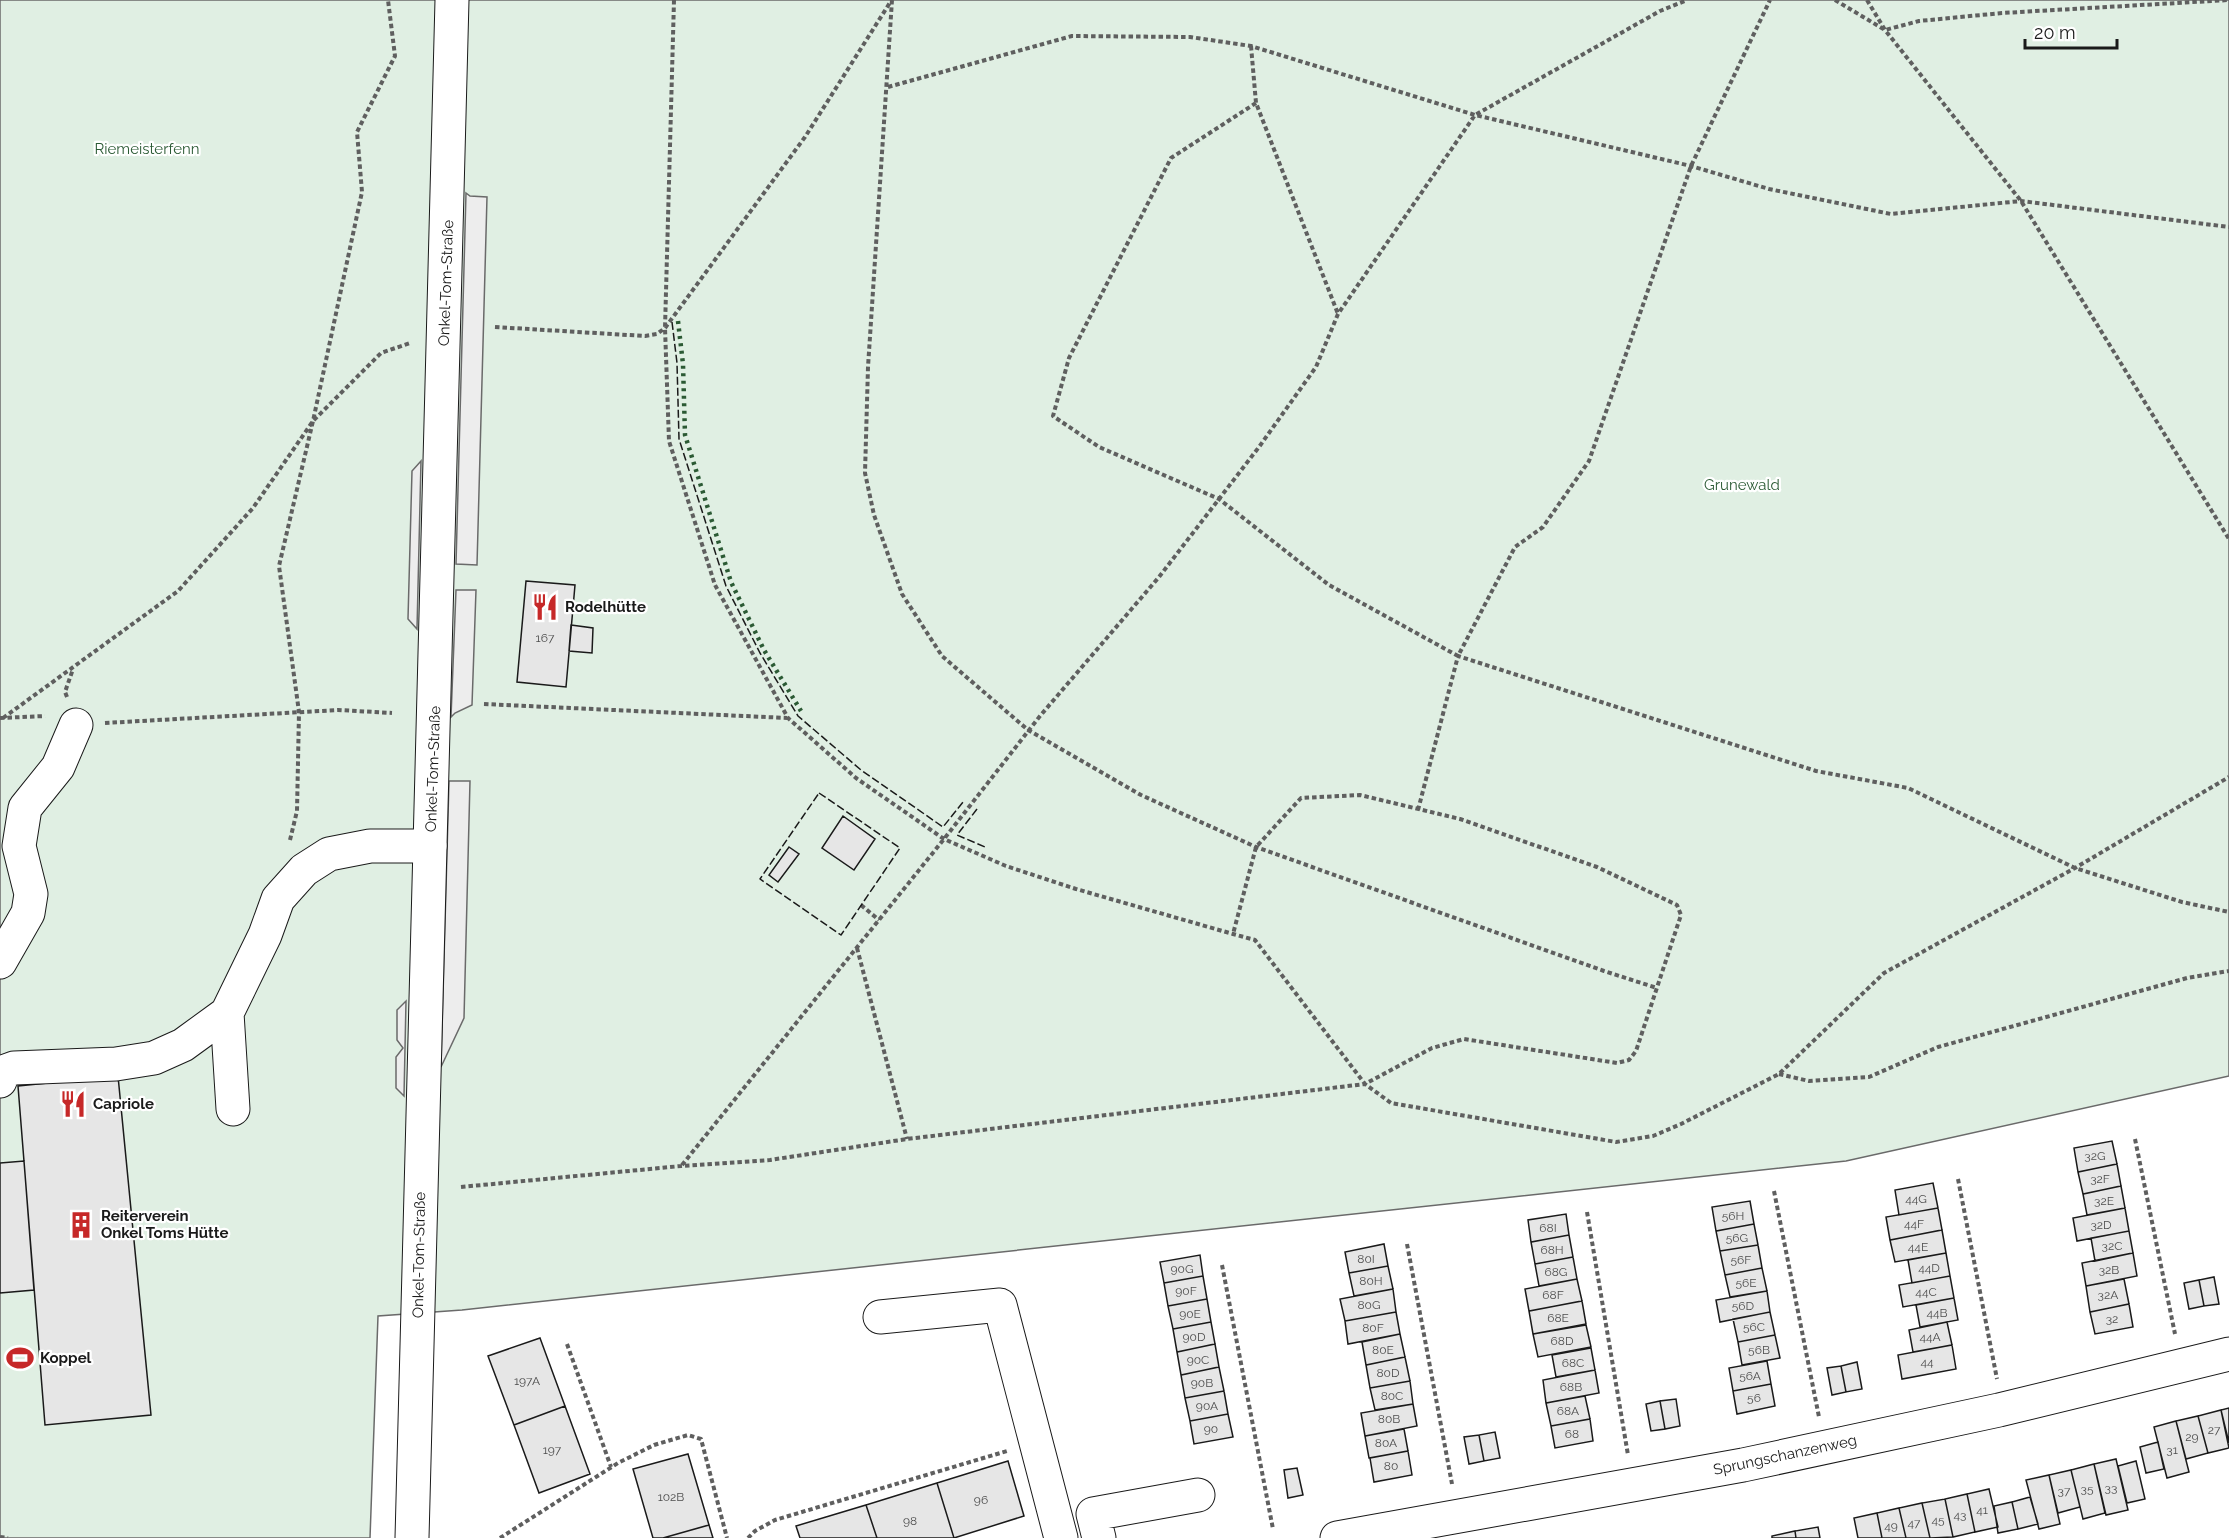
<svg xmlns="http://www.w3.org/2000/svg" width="2229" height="1538" viewBox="0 0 2229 1538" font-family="Raleway,sans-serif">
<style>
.green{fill:#e0efe3;stroke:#6a6a6a;stroke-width:1.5}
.parking{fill:#ededed;stroke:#6a6a6a;stroke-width:1.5}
.building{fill:#e6e6e6;stroke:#1a1a1a;stroke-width:1.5}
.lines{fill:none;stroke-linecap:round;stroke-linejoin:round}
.minor-casing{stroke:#1a1a1a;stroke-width:35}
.major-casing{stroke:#1a1a1a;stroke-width:35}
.path{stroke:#5f5f5f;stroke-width:4;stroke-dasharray:4.5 3;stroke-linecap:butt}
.minor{stroke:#fff;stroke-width:33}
.major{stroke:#fff;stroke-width:33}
.hedge{stroke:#2b5a34;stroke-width:4.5;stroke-dasharray:3 4.5;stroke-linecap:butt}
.fence{stroke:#1a1a1a;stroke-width:1.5;stroke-dasharray:8 3;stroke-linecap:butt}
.labels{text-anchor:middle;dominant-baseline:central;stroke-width:4.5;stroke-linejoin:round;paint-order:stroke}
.number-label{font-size:12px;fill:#4d4d4d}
.park-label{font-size:15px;fill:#2b5a34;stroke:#fff}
.street-label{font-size:15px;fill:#1a1a1a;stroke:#fff}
.poi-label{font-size:15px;font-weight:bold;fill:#1a1a1a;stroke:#fff;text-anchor:start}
</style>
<rect width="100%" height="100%" fill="#fff"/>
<path class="green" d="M0,0H2229V1076L1846,1161L462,1310L378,1316L370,1538H0Z"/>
<path class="parking" d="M466,193L470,196L487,197L477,565L456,564Z
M421,461L417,629L408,619L412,471Z
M456,590H476L472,705L455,713L451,717Z
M449,781H470L464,1018L441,1067Z
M406,1001L404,1096L396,1088V1057L403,1048L397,1040V1010Z"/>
<path class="building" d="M526,581L575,585L566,687L517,682Z
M571,625L593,628L592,653L569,651Z
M843,816L875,839L854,870L822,848Z
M789,847L799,854L778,882L769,875Z
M118,1076L151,1415L45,1425L18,1086Z
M2112,1141L2117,1164L2078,1172L2074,1148Z
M24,1161L34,1290L0,1293V1163Z
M2117,1164L2121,1186L2083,1194L2078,1172Z
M1933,1183L1938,1208L1899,1215L1895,1190Z
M2121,1186L2125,1208L2087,1215L2083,1194Z
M1750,1201L1754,1224L1716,1231L1712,1207Z
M1938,1208L1942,1230L1890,1240L1886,1217Z
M2125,1208L2129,1231L2077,1241L2073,1218Z
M1566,1214L1569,1235L1531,1242L1528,1220Z
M1754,1224L1758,1245L1720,1251L1716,1231Z
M1942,1230L1946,1253L1895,1262L1890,1240Z
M2129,1231L2133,1253L2095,1261L2091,1238Z
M1569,1235L1573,1257L1535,1264L1531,1242Z
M1384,1244L1388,1266L1349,1273L1345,1252Z
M1758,1245L1762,1268L1725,1275L1720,1251Z
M1946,1253L1950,1276L1912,1283L1908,1260Z
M2133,1253L2137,1276L2086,1286L2082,1263Z
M1200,1255L1203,1276L1164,1283L1160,1262Z
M1573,1257L1577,1279L1539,1286L1535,1264Z
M1388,1266L1393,1289L1354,1296L1349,1273Z
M1762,1268L1767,1291L1730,1297L1725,1275Z
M1203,1276L1207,1299L1168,1306L1164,1283Z
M1950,1276L1954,1298L1903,1307L1899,1285Z
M2214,1277L2219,1304L2204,1306L2199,1280Z
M1577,1279L1582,1301L1529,1311L1525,1289Z
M2124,1279L2129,1304L2090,1312L2086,1286Z
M2199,1280L2204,1306L2189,1309L2184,1283Z
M1393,1289L1396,1312L1345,1321L1340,1299Z
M1767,1291L1770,1312L1720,1322L1716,1300Z
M1954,1298L1958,1320L1920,1327L1916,1305Z
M1207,1299L1211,1322L1173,1329L1168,1306Z
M1582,1301L1586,1324L1533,1334L1529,1311Z
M2129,1304L2133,1327L2095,1334L2090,1312Z
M1396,1312L1400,1334L1348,1344L1345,1321Z
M1770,1312L1775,1335L1738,1342L1733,1319Z
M1211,1322L1215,1344L1177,1352L1173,1329Z
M1947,1322L1952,1345L1913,1352L1909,1330Z
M1586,1325L1591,1347L1538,1357L1533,1334Z
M1400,1334L1405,1357L1366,1365L1362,1342Z
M1775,1335L1780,1358L1742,1365L1738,1342Z
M540,1338L565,1406L514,1425L488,1356Z
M1215,1344L1219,1367L1181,1375L1177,1352Z
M1952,1345L1956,1369L1902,1379L1898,1355Z
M1591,1348L1595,1370L1556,1377L1552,1355Z
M1405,1357L1410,1381L1370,1388L1366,1365Z
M1767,1361L1771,1384L1733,1391L1729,1368Z
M1857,1362L1862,1389L1846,1392L1841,1366Z
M1841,1366L1846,1392L1832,1395L1827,1368Z
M1219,1367L1224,1391L1185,1398L1181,1375Z
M1595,1370L1599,1393L1546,1403L1543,1380Z
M1410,1381L1413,1404L1375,1410L1370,1388Z
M1771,1384L1775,1406L1737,1414L1733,1391Z
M1224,1391L1228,1414L1190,1421L1185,1398Z
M1585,1396L1590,1419L1551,1426L1546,1403Z
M1676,1399L1680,1426L1665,1429L1660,1401Z
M1660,1401L1665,1429L1651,1431L1646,1404Z
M1413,1404L1417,1426L1365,1436L1361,1413Z
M565,1406L590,1474L539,1493L514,1425Z
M2229,1408V1443L2221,1410Z
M2221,1410L2229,1448L2208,1453L2198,1416Z
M1228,1414L1233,1437L1194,1444L1190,1421Z
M2198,1416L2208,1453L2186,1459L2176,1421Z
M1590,1419L1593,1441L1555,1448L1551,1426Z
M2176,1421L2189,1472L2167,1478L2154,1427Z
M1404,1429L1408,1451L1369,1458L1365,1436Z
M1495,1432L1500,1458L1484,1461L1479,1435Z
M1479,1435L1484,1461L1469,1464L1464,1437Z
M2158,1442L2164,1469L2146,1473L2140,1447Z
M1408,1451L1412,1475L1374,1482L1370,1458Z
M688,1454L709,1525L663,1538H653L633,1469Z
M2116,1459L2128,1510L2106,1515L2094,1464Z
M1008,1461L1024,1516L954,1538L937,1483Z
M2136,1461L2145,1499L2127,1503L2118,1466Z
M2094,1464L2105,1513L2083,1519L2071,1470Z
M1297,1468L1303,1495L1288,1498L1284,1470Z
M2071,1470L2080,1507L2058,1513L2049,1475Z
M2049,1475L2060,1524L2039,1529L2026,1480Z
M937,1483L954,1538H877L866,1505Z
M1989,1489L1998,1527L1975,1532L1967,1494Z
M1967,1494L1975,1532L1953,1537L1945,1499Z
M2030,1497L2038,1524L2018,1529L2012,1502Z
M1945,1499L1953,1537L1930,1538L1922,1503Z
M2012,1502L2018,1529L1998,1533L1994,1506Z
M1922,1503L1930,1538H1906L1899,1508Z
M866,1505L877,1538H800L796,1526Z
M1899,1508L1906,1538H1882L1877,1513Z
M1877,1513L1882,1538H1858L1854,1518Z
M709,1525L713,1538H663Z
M1818,1527L1820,1538H1796L1795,1531Z
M1795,1531L1796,1538H1772V1536Z"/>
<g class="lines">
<defs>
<path id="minor" d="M0,962L28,913L31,894L19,846L25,808L58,767L76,725
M227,1013L233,1109
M0,1081L3,1072L14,1068L116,1064L154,1058L183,1045L227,1013L265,935L278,899L304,870L329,854L370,846H430
M880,1317L1000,1305L1061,1538
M1099,1538L1093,1514L1198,1495
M1337,1538L1743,1465L1999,1410L2229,1354"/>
<path id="major" d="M412,1538L452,0"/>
</defs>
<use href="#minor" class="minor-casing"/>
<use href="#major" class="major-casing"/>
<path class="path" d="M674,0L665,328L669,441L715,585L788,718L856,778L944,839L1006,866L1076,889L1233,934L1255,940L1365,1084L1432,1048L1464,1039L1617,1063L1629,1060L1636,1051L1681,915L1677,905L1597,867L1460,819L1360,795L1301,798L1256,847L1233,934
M892,0L868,367L865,473L874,515L902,594L942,656L1028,730L1141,795L1256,847L1604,971L1657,988
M1835,0L1885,30L1919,21L2002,13L2229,0
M1867,0L1885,30L2021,201L2229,539
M1251,46L1256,103L1338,314
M888,87L1072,36L1190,37L1251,46L1475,115L1691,166L1769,189L1891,214L2021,201L2229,227
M1256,103L1171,158L1069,358L1053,416L1099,447L1219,499L1329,585L1458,656L1515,547L1543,527L1589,461L1691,166L1770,0
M495,327L645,336L657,334L665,328L805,137L891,1
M67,697L65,692L73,669
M484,704L787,718
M0,718L45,716
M3,718L178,591L253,508L313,421L381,353L410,343
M105,723L338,710L392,713
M1418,810L1458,656L1816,771L1908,788L2075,868L2182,902L2229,912
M290,840L297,811L299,712L279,566L313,421L362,192L357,132L395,56L388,0
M861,905L879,920
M857,948L907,1139
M1779,1074L1809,1081L1869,1077L1938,1047L2187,978L2229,971
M2135,1139L2175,1334
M682,1165L944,839L1040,716L1159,577L1259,447L1316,367L1338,314L1475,115L1660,11L1687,0
M1958,1179L1997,1379
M461,1187L681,1166L770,1160L907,1139L1365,1084L1391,1103L1616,1142L1653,1136L1681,1124L1779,1074L1884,973L2075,868L2229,777
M1774,1191L1819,1417
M1587,1212L1628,1455
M1407,1244L1452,1484
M1222,1265L1273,1529
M567,1344L611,1467
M0,1537L8,1538
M500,1538L618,1463L654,1445L688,1435L701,1439L727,1538
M748,1538L755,1531L775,1520L1007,1451"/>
<use href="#minor" class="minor"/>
<use href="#major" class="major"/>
<path class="hedge" d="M678,321L683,364L685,435L731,582L764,650L801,711"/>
<path class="fence" d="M672,322L677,363L679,439L726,586L760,653L798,716L861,770L943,827L963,802
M819,793L900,848L841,935L760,879Z
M977,809L957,835L985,847"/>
</g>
<defs>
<symbol id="restaurant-bare" viewBox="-9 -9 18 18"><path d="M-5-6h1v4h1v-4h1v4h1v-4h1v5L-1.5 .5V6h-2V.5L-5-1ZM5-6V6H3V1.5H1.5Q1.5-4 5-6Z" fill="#c62828" stroke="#fff" stroke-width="2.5" paint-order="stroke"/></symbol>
<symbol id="building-bare" viewBox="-9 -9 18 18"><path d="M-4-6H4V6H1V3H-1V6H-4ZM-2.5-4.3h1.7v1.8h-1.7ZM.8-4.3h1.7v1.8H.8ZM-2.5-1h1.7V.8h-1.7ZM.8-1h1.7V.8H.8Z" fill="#c62828" stroke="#fff" stroke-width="2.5" paint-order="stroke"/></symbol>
<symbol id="stadium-bare" viewBox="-9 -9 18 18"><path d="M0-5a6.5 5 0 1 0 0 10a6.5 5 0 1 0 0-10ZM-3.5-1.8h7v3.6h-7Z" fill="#c62828" stroke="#fff" stroke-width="2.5" paint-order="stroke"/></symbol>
</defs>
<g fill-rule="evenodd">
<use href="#restaurant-bare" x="526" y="588" width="38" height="38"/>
<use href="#restaurant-bare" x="54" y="1085" width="38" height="38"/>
<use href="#building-bare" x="62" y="1206" width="38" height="38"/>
<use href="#stadium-bare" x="1" y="1339" width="38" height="38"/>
</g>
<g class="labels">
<g class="number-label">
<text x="545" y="638">167</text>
<text x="2095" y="1156">32G</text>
<text x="2100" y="1179">32F</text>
<text x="1916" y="1199">44G</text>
<text x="2104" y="1201">32E</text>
<text x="1733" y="1216">56H</text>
<text x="1914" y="1224">44F</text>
<text x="2101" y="1225">32D</text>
<text x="1548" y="1228">68I</text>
<text x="1737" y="1238">56G</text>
<text x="2112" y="1246">32C</text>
<text x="1918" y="1247">44E</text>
<text x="1552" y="1250">68H</text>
<text x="1366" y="1259">80I</text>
<text x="1741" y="1260">56F</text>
<text x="1929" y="1268">44D</text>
<text x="1182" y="1269">90G</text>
<text x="2109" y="1270">32B</text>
<text x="1556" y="1272">68G</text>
<text x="1371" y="1281">80H</text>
<text x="1746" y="1283">56E</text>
<text x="1186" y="1291">90F</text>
<text x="1926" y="1292">44C</text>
<text x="1553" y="1295">68F</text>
<text x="2108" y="1295">32A</text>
<text x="1369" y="1305">80G</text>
<text x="1743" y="1306">56D</text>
<text x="1937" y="1313">44B</text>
<text x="1190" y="1314">90E</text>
<text x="1558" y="1318">68E</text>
<text x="2112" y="1319">32</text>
<text x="1754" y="1327">56C</text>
<text x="1373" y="1328">80F</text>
<text x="1194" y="1337">90D</text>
<text x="1930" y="1337">44A</text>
<text x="1562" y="1341">68D</text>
<text x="1383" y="1350">80E</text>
<text x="1759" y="1350">56B</text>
<text x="1198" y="1360">90C</text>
<text x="1927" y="1362">44</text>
<text x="1573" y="1363">68C</text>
<text x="1388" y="1373">80D</text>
<text x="1750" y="1376">56A</text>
<text x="527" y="1381">197A</text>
<text x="1202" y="1383">90B</text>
<text x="1571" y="1387">68B</text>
<text x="1392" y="1396">80C</text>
<text x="1754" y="1398">56</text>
<text x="1207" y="1406">90A</text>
<text x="1568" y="1411">68A</text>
<text x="1389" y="1419">80B</text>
<text x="1211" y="1429">90</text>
<text x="2214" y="1430">27</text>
<text x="1572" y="1434">68</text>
<text x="2192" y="1437">29</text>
<text x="1386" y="1443">80A</text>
<text x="552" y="1450">197</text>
<text x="2172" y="1450">31</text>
<text x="1391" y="1466">80</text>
<text x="2111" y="1488">33</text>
<text x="2087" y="1489">35</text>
<text x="2064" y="1491">37</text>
<text x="671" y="1497">102B</text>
<text x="981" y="1500">96</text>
<text x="1982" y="1510">41</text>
<text x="1960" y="1515">43</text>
<text x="1938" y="1520">45</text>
<text x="910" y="1521">98</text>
<text x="1914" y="1523">47</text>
<text x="1891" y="1526">49</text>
</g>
<g class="park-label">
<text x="147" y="149">Riemeisterfenn</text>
<text x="1742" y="485">Grunewald</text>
</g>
<g class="street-label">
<text transform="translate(446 283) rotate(-88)">Onkel-Tom-Straße</text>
<text transform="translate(433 769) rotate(-88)">Onkel-Tom-Straße</text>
<text transform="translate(419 1255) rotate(-89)">Onkel-Tom-Straße</text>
<text transform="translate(1785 1455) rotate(-12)">Sprungschanzenweg</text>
</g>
<g class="poi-label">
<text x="565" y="607">Rodelhütte</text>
<text x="93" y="1104">Capriole</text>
<text x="101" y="1216">Reiterverein<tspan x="101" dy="17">Onkel Toms Hütte</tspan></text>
<text x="40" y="1358">Koppel</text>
</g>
</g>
<path d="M2025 39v9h92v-9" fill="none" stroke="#1a1a1a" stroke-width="3"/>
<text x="2034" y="39" font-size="18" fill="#1a1a1a" stroke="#ffffff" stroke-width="4.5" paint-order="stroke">20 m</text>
</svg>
